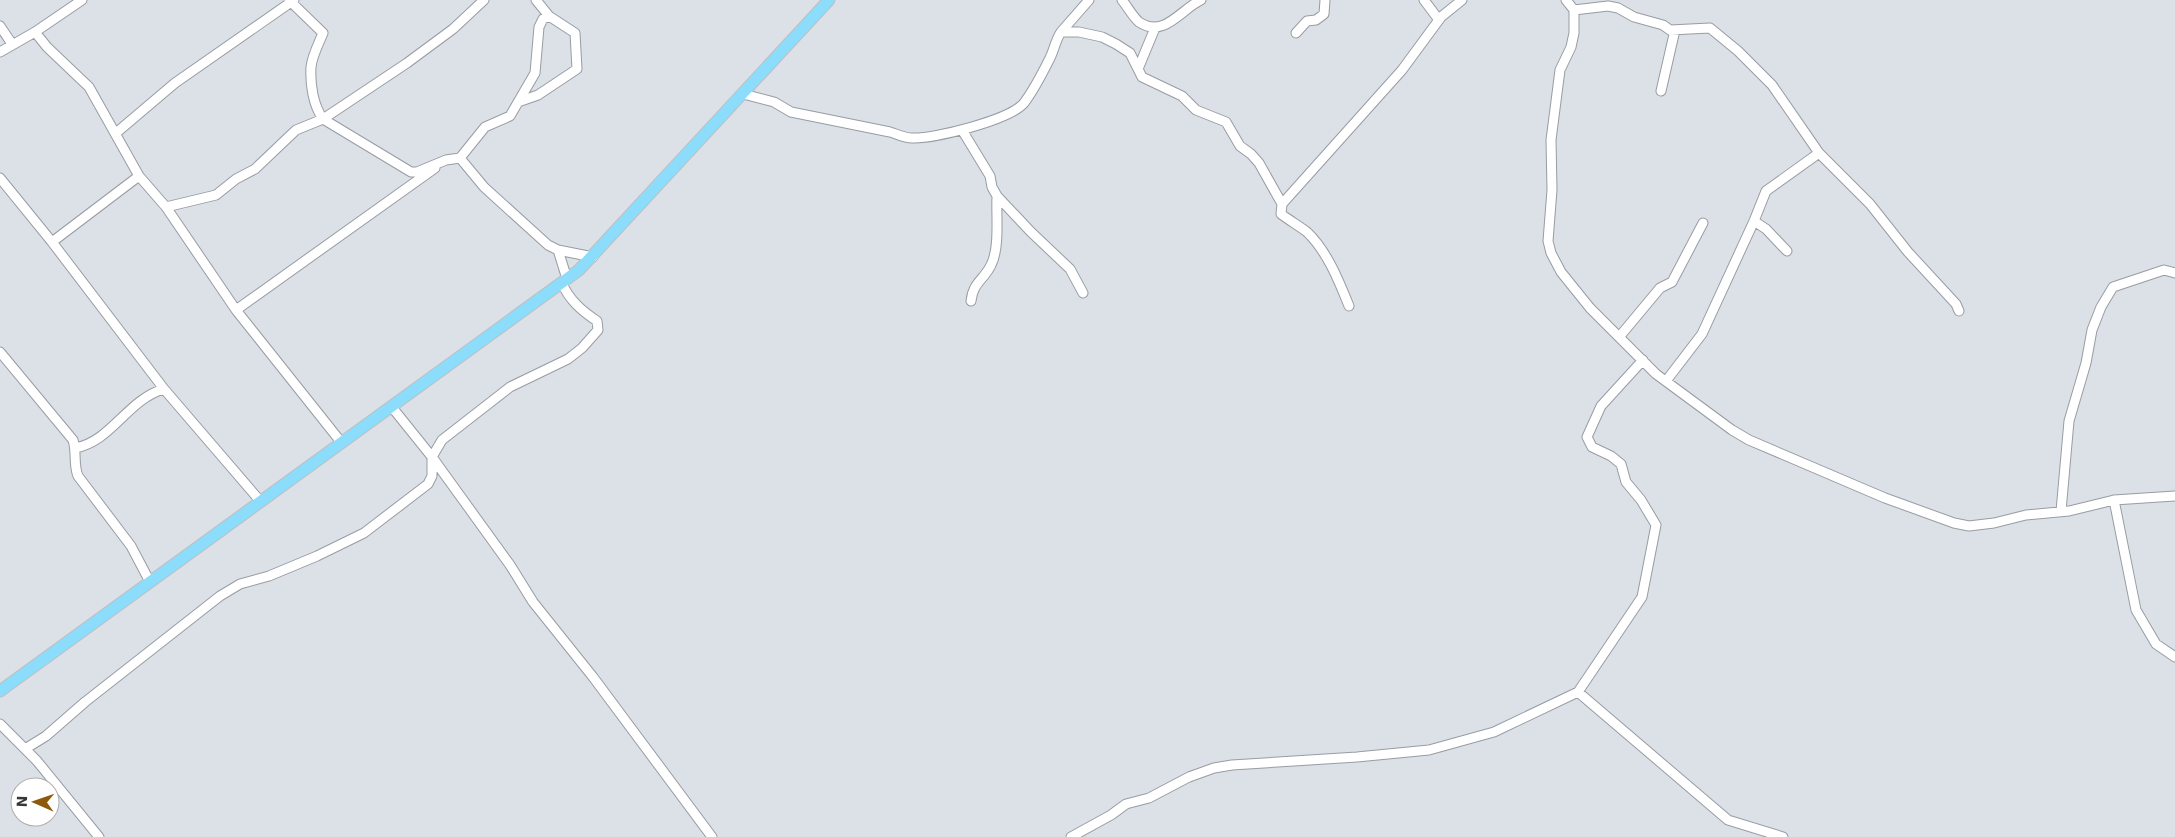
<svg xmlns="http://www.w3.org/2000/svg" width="2175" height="837" viewBox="0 0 2175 837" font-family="'DejaVu Sans',sans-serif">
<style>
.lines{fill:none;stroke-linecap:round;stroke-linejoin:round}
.minor-casing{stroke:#989ca3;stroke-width:11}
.major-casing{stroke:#bfbfc0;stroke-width:13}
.minor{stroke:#fff;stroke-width:9}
.major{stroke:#8cdcfb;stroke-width:11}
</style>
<rect width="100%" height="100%" fill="#dce0e7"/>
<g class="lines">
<defs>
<path id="minor" d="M289,0L323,33C319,43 312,56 311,67C310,84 313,105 323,119L411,172H417L446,160L460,158L485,127L510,116L535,73L539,27L543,19L549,16
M1122,0C1127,6 1133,17 1139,22C1164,39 1181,9 1201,0
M1424,0L1439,20
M1566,0L1574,10V33L1571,47L1560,70L1551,140L1552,190L1548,241L1551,253L1561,272L1590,308L1656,374L1732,430L1749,440L1885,498L1954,523L1969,526L1994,523L2026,515L2069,511L2114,500L2175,496
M1574,10L1608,6L1618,8L1634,17L1663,25L1670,30L1710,28L1738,51L1772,85L1819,153L1870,204L1908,252L1956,304L1959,311
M0,26L12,44
M35,32L47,47L89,87L139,176L166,207L236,310L341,442
M1061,32L1089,0
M1296,33L1307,21L1316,20L1324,14L1325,0
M0,52L35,32L82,0
M1138,69L1155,28
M1661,91L1675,30
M743,94L774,102L791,112L890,132C897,134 904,138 912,138C934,139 1010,120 1024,103C1033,91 1042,74 1049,60C1054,51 1055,41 1061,32H1079L1102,37L1116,44L1130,53L1142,77L1182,96L1196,110L1226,122L1240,146L1251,154L1259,163L1282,204
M518,102L538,95L577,69L575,33L549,16L536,0
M962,130L990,176L992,187L997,196L1031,232L1070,269L1083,293
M116,133L175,83L294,0
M460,158L484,187L548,245L558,250L593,257
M0,178L52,242L164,389L261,502
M166,207L216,195L236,179L255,169L296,130L323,119L407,63L453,29L484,0
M1754,221L1766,229L1787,251
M52,242L139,176
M558,250L567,279
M971,301C973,282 984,280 991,265C1000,248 996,215 997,196
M1349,306C1339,281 1327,251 1307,232C1299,226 1289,220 1281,214L1282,204L1402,70L1441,17L1462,0
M236,310L435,168
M1620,336L1660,288L1672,282L1703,223
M0,352L73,440C77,452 73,464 78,476L131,546L150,582
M1666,381L1702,334L1754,221L1766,191L1819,153
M391,406L432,457L510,565L533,602L593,677L712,837
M75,448C111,442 128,399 164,389
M2114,500L2136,610L2156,644L2175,657
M2061,511L2069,421L2086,363L2092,330L2101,307L2113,287L2164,270L2175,273
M1578,692L1728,820L1783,837
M0,724L37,761L99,837
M25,749L46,736L85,702L220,596L240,584L269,576L317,556L364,533L428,484L432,476V457L442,440L510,387L568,359L582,348L598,330L597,321C582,311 569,300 562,283
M1071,837L1111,815L1126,804L1149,798L1189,777L1214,768L1232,765L1357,757L1429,750L1494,732L1578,692L1642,597L1656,525L1641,500L1626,482L1621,464L1611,456L1592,447L1587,437L1601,406L1643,360"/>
<path id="major" d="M0,691L579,270L829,0"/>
</defs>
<use href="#minor" class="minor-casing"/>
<use href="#major" class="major-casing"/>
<use href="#minor" class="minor"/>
<use href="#major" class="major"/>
</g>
<g transform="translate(35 802) rotate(272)"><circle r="24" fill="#ffffff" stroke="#afafb1"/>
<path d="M0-4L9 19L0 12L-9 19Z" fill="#8f590c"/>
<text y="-8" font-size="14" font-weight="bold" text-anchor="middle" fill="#37383b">N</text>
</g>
</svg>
